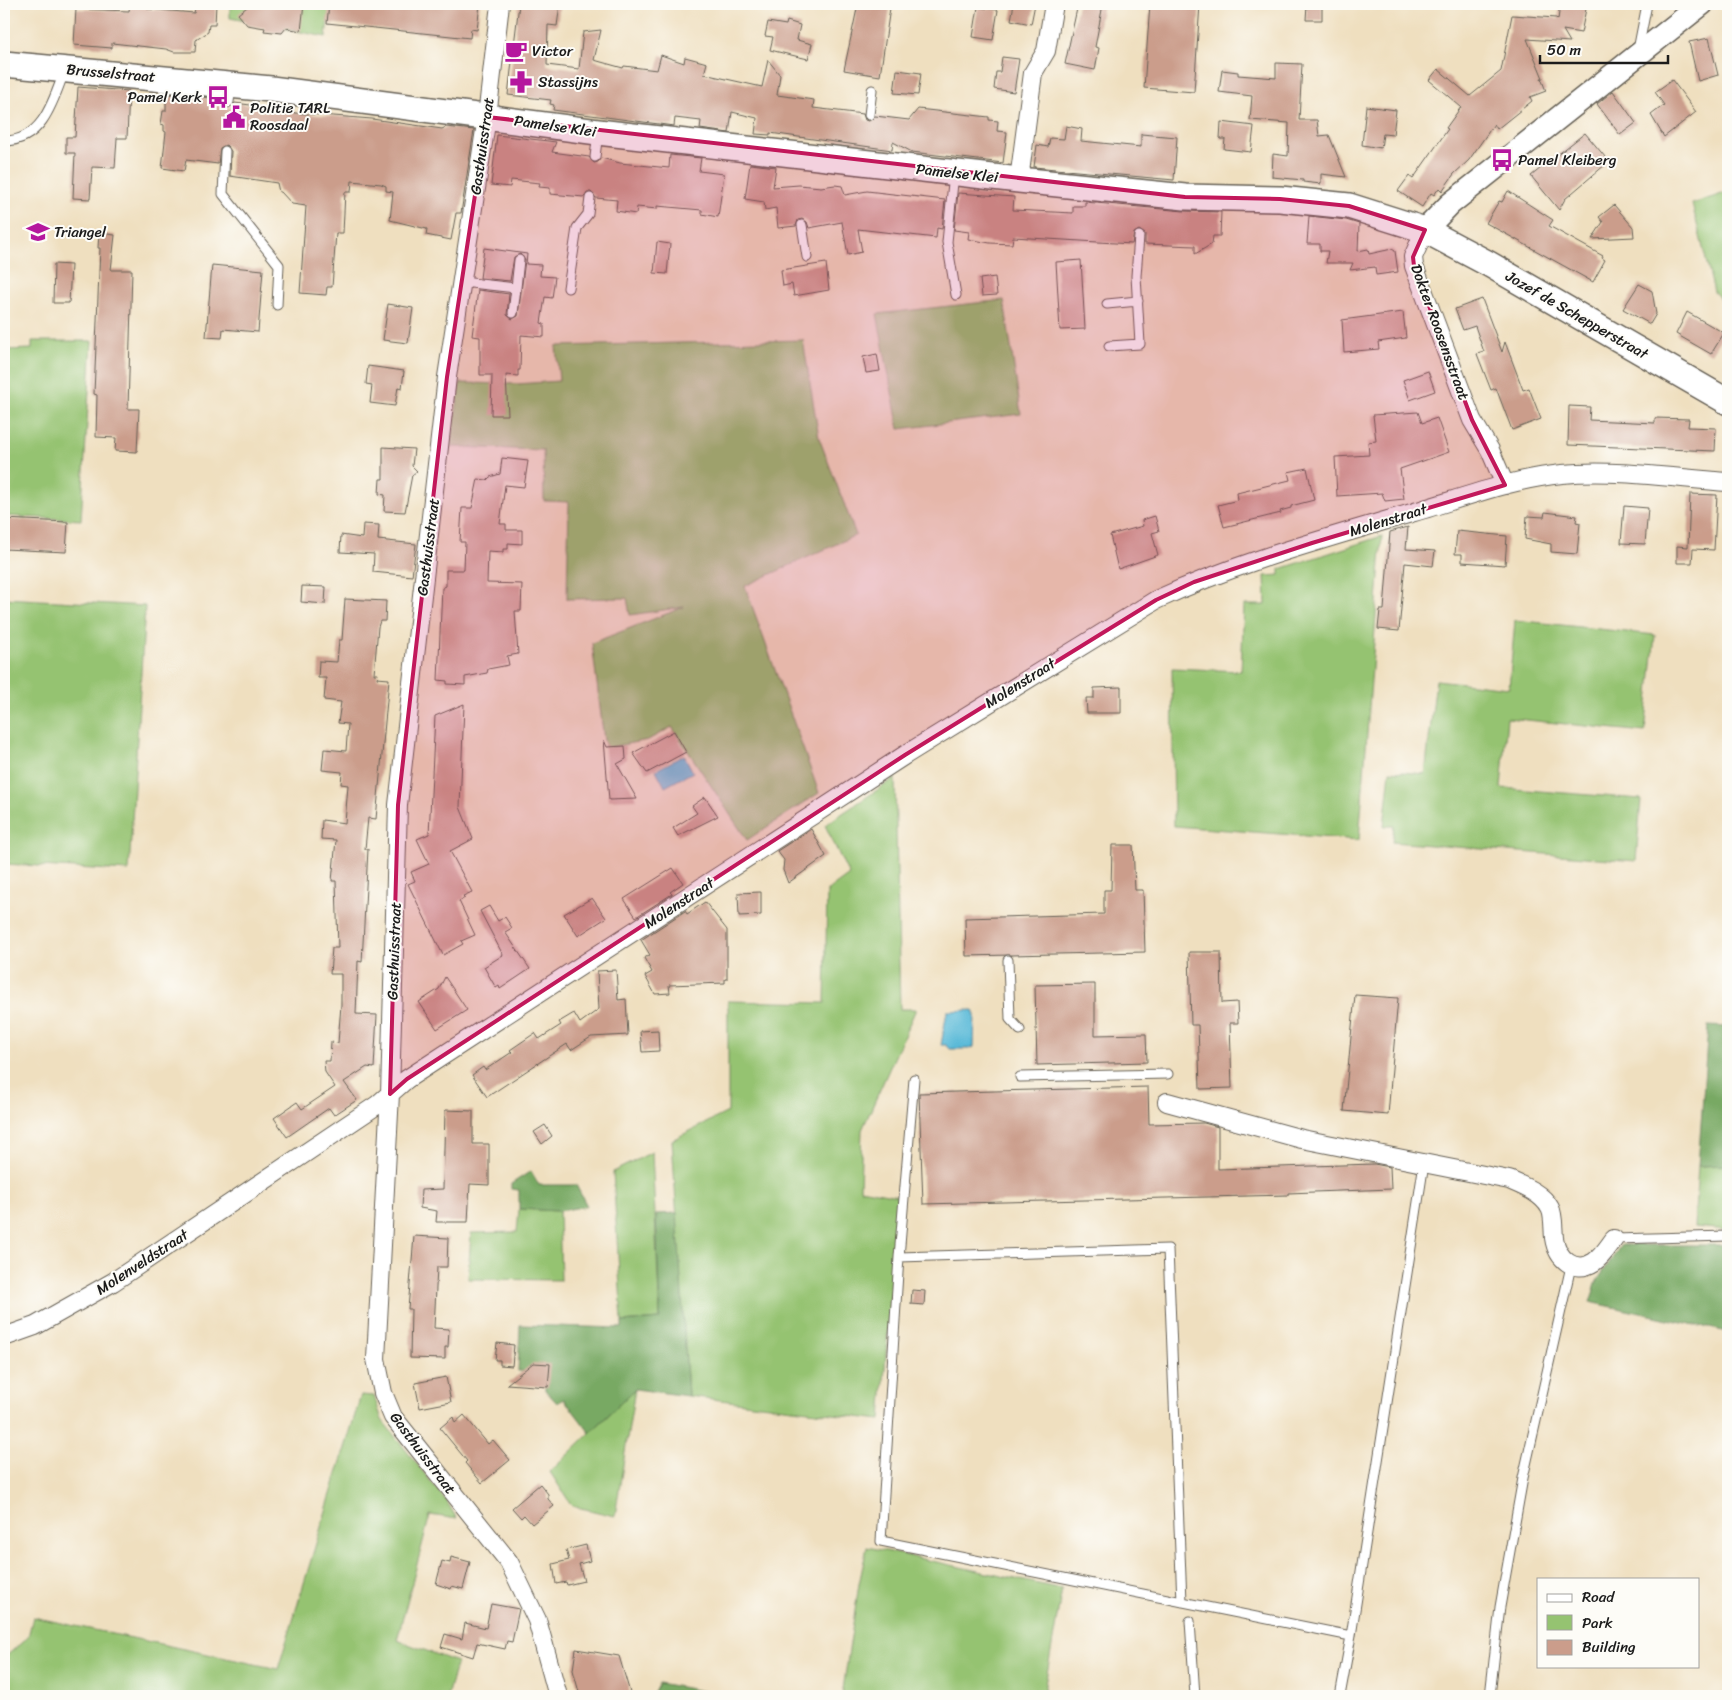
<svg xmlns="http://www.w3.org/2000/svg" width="1732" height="1700" viewBox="0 0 1732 1700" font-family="Sriracha,sans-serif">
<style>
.green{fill:#95c371;stroke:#587046}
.forest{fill:#78a963;stroke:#4a6240}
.water{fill:#5abad8;stroke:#3b6b7a}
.building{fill:#cb9d8b}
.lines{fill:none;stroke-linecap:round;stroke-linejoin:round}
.service-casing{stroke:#666055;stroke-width:11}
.minor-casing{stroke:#666055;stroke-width:20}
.tertiary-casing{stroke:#666055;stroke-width:25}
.secondary-casing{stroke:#666055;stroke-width:28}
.service{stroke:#fff;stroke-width:9}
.minor{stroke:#fff;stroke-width:18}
.tertiary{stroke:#fff;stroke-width:22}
.secondary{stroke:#fff;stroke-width:25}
.marked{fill:#c2185b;fill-opacity:0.2;stroke:#c2185b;stroke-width:4;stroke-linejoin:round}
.labels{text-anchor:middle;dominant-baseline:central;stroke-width:4;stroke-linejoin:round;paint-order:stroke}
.poi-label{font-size:15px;fill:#1c1c1c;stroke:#fdfcf7;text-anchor:start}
.street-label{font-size:15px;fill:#1c1c1c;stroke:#fdfcf7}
</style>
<rect width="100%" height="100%" fill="#fdfcf7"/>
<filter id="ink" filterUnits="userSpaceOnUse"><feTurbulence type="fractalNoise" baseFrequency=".02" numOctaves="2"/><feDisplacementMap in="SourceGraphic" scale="10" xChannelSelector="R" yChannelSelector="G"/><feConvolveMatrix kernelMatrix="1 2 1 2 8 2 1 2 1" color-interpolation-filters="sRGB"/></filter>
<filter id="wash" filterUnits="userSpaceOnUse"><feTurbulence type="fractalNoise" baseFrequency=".0096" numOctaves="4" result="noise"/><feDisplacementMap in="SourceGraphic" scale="20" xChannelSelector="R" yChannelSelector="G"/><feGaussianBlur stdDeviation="1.12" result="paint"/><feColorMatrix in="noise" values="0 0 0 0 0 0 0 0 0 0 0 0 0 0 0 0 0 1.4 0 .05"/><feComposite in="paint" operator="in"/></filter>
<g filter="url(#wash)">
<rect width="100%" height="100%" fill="#efdfbf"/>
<path class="green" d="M230,4H330L326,37L230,18Z
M1728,192V307L1714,292L1692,204Z
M1004,300L1021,414L899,429L877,314Z
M803,340L819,438L856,535L745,586L819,793L747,840L672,727L648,740L605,748L592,643L684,607L630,615L627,598L567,599L569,502L544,501L543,450L451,447L460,383L517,384L559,381L556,346Z
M32,341H92L81,520L4,516V350L32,349Z
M1382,536L1359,840L1174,826L1172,668L1241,671L1244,605H1266L1265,576L1280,575V569Z
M4,598L145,606L129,871L4,864Z
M1515,620L1655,635L1645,732L1507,718L1501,788L1641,799L1636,861L1392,842L1394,826H1384L1390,771L1425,774L1436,680L1509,688Z
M895,778L900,1009H916L862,1130L860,1189L898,1196L881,1420L688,1396L672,1140L728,1112V1001L825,1003L827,891L849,875L825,825Z
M652,1152L660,1319L622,1322L613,1172Z
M1728,1165V1230L1694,1227L1698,1166Z
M519,1209L559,1211L561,1280L468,1279L471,1233L517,1232Z
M635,1389L615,1516L572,1506L550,1472Z
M361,1395L374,1396L382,1420L447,1502L457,1519L430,1515L397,1640L457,1662L447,1696H4V1658L28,1637L33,1617L278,1669Z
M867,1547L1062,1589L1043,1696H842L859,1584Z"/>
<path class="forest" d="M1708,1026L1728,1027V1165L1698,1166Z
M531,1171L539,1185H576L587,1206L559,1211L519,1209V1190L511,1189V1184Z
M677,1213L688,1396L635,1389L590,1433L564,1399L557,1403L545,1390V1372L518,1371L520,1325L622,1328V1322L660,1319L656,1214Z
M1621,1245H1728V1332L1590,1302L1597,1281Z
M659,1683L724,1695L731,1696H652Z"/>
<path class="water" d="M684,755L693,772L665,787L656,770Z
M973,1010L975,1015L974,1047L970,1049H950L946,1045H941L947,1011Z"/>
<g id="blocks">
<path class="building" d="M130,4H148V9L194,13L196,4H216L215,25H209L208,32L196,40L195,52H174L166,49L112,43V48L74,45L76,9L129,11Z
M251,4H304L301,31L286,28L282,33L264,31L265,28L247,25L238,14Z
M329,4H480L477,30L471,29L470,38L327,23Z
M519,4H560L557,26L548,25L547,65L579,69L583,32L601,30L594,60L623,68L624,66L657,70L661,55L684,63L685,57L707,63L704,74L762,87L768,60L780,75L777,95L814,100L813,108L863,114L865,120L869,121L875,116L909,120L918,109L989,117V120L998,121L997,131L1007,132L1003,163L912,152L893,142L892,150L770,133V135L755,134L757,118L732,112L729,133L700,129L701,121L675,118L674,126L553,110L554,105L550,104L551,100L508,95Z
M858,4L890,8L880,76L844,70Z
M1014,4H1035L1031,24L1011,20Z
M1078,4H1103L1095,47L1099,48L1095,70L1065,64Z
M1150,4H1200L1194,92L1144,88Z
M1307,4H1322V20H1306Z
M1560,4H1587L1581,33L1563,30L1570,42L1527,39L1543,78H1541L1546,91L1530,97L1532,101L1497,129L1494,124L1469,160L1454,174L1442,191L1439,188L1434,195L1431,193L1422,207L1398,191L1409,176L1413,179L1448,129L1446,128L1461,107L1429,80L1438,69L1470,96L1501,71L1512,15L1556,18L1558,20Z
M978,7L998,10L993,40L973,37Z
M787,21L800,25L797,40L812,44L808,59L770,50L773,37L765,36L768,22L786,25Z
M1709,38L1718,75L1698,81L1689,42Z
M1002,57L1019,59L1014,92L994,89L996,72H1000Z
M1276,63L1302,64L1299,120H1317L1319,136L1329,135L1346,177L1321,174V184L1303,182V180L1272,177L1273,154L1288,156L1289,123L1250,120L1252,96L1219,92L1222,70L1238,72V75L1276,78Z
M897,70L921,73L918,95L894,93Z
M1672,80L1696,112L1664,137L1651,115L1664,105L1655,92Z
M78,87L129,91L127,138H117L115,168L92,167L90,199L73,198L75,153H66V137H75Z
M1613,91L1636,123L1620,135L1597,104Z
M166,94L222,99L225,107L229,108L235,103L258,106V111L288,112L291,109L295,113L372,119L442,129L446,127L474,130L461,213H456L451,240L426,235L427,229L390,220L393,192L386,191V186L381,184L352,181L351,192H345L343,233H336L332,287H327L326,295L300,293L306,206L292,204L281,192H279L277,183L230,176L231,151L226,145L220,148L218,164L186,160L184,171L162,168L166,132L164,131V125L161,124L163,111H166Z
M1366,106L1396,110L1393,135L1383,134L1381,148L1362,145Z
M1221,122L1254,126L1251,152L1224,149L1225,139H1220Z
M1066,126L1082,129L1081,141L1141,147V134L1177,137L1174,180L1034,167L1037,145L1048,147L1050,138L1064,139Z
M1585,133L1606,158L1603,160L1606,164L1565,199L1559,210L1531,176Z
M497,135L556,142L552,152L589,157L594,163L598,162L601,158L620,163L669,168L670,155L701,158L699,171L724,174L718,217L702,214V210L657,206V209L637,207L636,214L616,211L617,200L596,198L591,192H587L584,197L550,194V188L539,187L540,183L511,180L510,187L491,185Z
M750,164L776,167L773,187L799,185L821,187L835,185L842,186L845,195L867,191L945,200L942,229L937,228L936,238L858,229L862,252L848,255L842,222L809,228L807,222L802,219L798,220L796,226L778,228L776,208L765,210L764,202L745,199Z
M1508,191L1553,220L1549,226L1603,256L1602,258L1605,260L1593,282L1486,223L1499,201L1502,202Z
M958,193L1014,197L1013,210L1073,213V206H1085V202L1184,211L1221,212L1220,236H1213L1212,244L1195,254V246L1145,244V234L1139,230L1134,233L1132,244L1013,237L1012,244L990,243L968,239L969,232L954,230Z
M1614,205L1633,227L1634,237L1592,239L1603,222L1599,217Z
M1309,216L1346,220L1359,224L1358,251L1368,249L1369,254L1392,249L1395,251L1398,272L1376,275L1375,267L1350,270L1353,263H1326L1328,251H1320V244H1307Z
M99,233L115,235L111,270H132L128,409H139L137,452L115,451L116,438L96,437L97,395L94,394L100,248H98Z
M657,242L670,244L667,274L654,273Z
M484,248L527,254L526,264L541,265L540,276L555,277L552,298L545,297L541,323L544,324V337L521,335L520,370H518V376L506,375L508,415H491L492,375H480V337L472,336L478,290L509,294L507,315L512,319L518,316L525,260L520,254L514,257L510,281L480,278Z
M1081,260L1085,329L1060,330L1056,262Z
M826,263L829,290L794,296L792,284L783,286L781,270Z
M54,264L71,265L69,303H53Z
M212,265L263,270L258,332L223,329L222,338L206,337Z
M995,277L997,295L982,296L980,279Z
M1639,284L1652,291L1656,314L1650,324L1623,309Z
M1482,299L1502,352L1505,342L1523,390L1529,388L1541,419L1512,430L1496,388L1491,390L1477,354L1484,352L1475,326L1463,330L1455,309Z
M388,304L413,308L408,343L383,340Z
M1403,312L1406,338L1378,342L1379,349L1344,352L1342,320Z
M1687,312L1724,333L1711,354L1676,334Z
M877,354L880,371L866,373L863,357Z
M368,366L404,371L402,388L398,387L395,406L370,403L372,385L366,384Z
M1428,371L1435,391L1410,400L1403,380Z
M1569,406L1590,407L1589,420L1655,423V418L1689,419L1688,427L1716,428L1715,451L1568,445Z
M1418,412L1422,423L1437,418L1449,452L1400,469L1404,499L1385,501L1382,493L1337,496L1335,457L1369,455L1368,442L1376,441L1373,415Z
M383,447L414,449L412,466L417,471L412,475L405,512L384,511L385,495L379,494L380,479H383Z
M502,458L528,461L524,487L505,485L500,524H506V530H522V544L508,543V549H503V552L488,551L487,583L522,584L521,611H515L518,654L507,656L509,665L488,669L487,673L465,677V685L447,684V681L438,680L442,588L446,586V570H464L465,542H460L462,508H472L478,479L487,480L490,477L500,474Z
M1307,468L1314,500L1291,506V508L1280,511L1281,513L1224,527L1218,505L1238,500L1237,493L1290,480L1288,472Z
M1690,494L1717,495L1714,550L1693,549L1692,563H1677V546L1688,547Z
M1624,506L1648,508L1645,544L1621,543Z
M1545,512L1577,516L1576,522L1580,523L1577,554L1551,552V544L1525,539L1527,516L1544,517Z
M1155,516L1159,531L1152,533L1158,555L1118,569L1110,535L1143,526L1142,520Z
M4,519L68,522L66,552L4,549Z
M363,524L379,525L378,540L416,544L412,576L373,572L374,554L340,552L341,535L362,538Z
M1408,527L1406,549L1435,551L1433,566L1405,563L1399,631L1378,629L1380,610H1384L1390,532Z
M1457,531L1507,536L1505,565L1462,562V554H1455Z
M302,586L326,587L325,604L301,602Z
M345,599L386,601L385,621H380L378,627L374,674H378L377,678L389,679L376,819L368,818L365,849H368L362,962L358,961L356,1014L377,1015L374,1068L367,1067L344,1082L357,1100L334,1115L329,1108L287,1137L274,1118L297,1102L302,1109L335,1087L325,1072L324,1061H330L331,1042L338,1043L341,1005V974H330L332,948H338L336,881H332L336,840L321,839L322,820L345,823L348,785L341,784L342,772L322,770L324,749L346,751L348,724L338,723L341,702L324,700L326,678H318L319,661L337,662L339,640H342Z
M1121,687V713H1087L1086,698H1094V688Z
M464,704L460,807L473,839L450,851L472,892L463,896L465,898L459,901L475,935L461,941L463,944L443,955L408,884L415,881L411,872L429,864L417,839L429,834L435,716Z
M674,731L686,752L647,773L633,753Z
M604,740L607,747L625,746L626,759L617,764L637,799L609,800Z
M705,797L718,816L678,836L673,828L697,813L692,806Z
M811,829L826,856L788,883L783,870L784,860L777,851Z
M1112,845H1133L1135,890H1143L1145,952L966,956L965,918L1104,914V890H1111Z
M673,868L683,883L670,892L672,894L636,917L624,899Z
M761,892V915L739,916L738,893Z
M592,898L606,918L578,936L564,914Z
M705,902L727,930V979H725V983L669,985L670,993L655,994L645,976L652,972L644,958L650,955L641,940L685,911L687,914Z
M489,906L498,921L505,917L512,928L505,932L530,969L500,989L499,986L496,988L484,967L503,955L480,911Z
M1189,952H1221L1222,1003L1237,1002L1238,1023H1230L1232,1088L1200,1089L1198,1025H1191Z
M616,970L618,1000L626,999L628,1035L591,1037L571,1050L567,1044L487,1097L472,1075L483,1067L485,1070L512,1052L510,1050L535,1033L539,1039L561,1025L559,1022L574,1013L580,1023L599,1009L597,971Z
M445,977L467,1010L437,1029L419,1002L439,989Z
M1095,984V1035L1146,1034L1147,1062L1037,1065L1035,985Z
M1355,995L1398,998L1388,1115L1344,1111Z
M658,1030L659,1051L642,1052L640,1031Z
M1148,1087L1149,1124L1204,1123L1218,1127V1169L1374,1164L1390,1167L1391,1189L1288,1193V1195L923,1204L919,1093Z
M445,1110L473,1111V1144H489V1185L470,1184L468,1222H436L437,1211L420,1208L421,1190L443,1189Z
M545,1125L552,1136L542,1144L534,1132Z
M414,1236L448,1238L447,1267H437L434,1328L449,1329L448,1347H445V1359L410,1358L411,1309H408Z
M912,1290L925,1291L924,1305L911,1304Z
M497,1343L514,1345L512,1366L500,1365V1360H495Z
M533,1363L550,1364L548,1387L507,1384Z
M446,1377L451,1402L420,1408L415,1383Z
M464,1415L488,1444L493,1440L510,1460L482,1483L465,1463L467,1461L440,1428L453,1417L455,1423Z
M540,1484L548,1494V1499L554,1506L532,1524L524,1515L521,1518L512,1508Z
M586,1545L590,1561L579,1564L584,1581L567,1585L566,1582L556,1584L553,1564L569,1560L566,1550Z
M451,1557L470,1562L463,1589L452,1586L451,1589L436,1584L442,1561L450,1563Z
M491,1604L519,1609L512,1642L507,1641L505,1649L477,1643L473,1657L441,1647L445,1634L462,1639L465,1623L486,1628Z
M576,1649L619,1656L631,1696H580L573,1670Z"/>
</g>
</g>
<g filter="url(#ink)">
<use href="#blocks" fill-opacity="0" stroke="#666055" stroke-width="1"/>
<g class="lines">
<defs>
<path id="service" d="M1638,50L1647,4
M229,102L231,87
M869,115L872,90
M4,141C42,141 53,102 64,72
M225,151L223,194L279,265L277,305
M595,157L598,132
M954,173L947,242L956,295
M802,225L807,257
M462,282L516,288L513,313
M516,288L519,260
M568,288L577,228L588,214L590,198
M1107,304L1138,301
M1109,346L1140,344L1136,276L1139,236
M1008,960L1010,1019L1020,1030
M1020,1077L1168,1074
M1614,1239L1728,1236
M899,1257L914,1079
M1182,1602L1168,1249L899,1257L881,1541L1351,1636L1424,1163
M1190,1621L1195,1696
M1340,1696L1351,1636
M1490,1696L1500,1607L1523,1478L1571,1266"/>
<path id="minor" d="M500,4L487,117L447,377L398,805L390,1094L376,1359L383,1393L393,1417L509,1562L537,1620L558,1696
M1019,180L1033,73L1046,51L1054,4
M1425,230L1413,257L1414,266L1472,420L1490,450L1505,485
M1167,1102L1302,1139L1509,1180C1523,1186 1542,1193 1550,1208C1554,1215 1553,1229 1554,1238C1557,1258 1574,1275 1594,1262C1602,1257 1608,1247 1614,1239
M4,1337L35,1326L113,1282L377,1105L407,1079L905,755L1156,600C1238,562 1325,539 1411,513C1460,499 1511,479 1562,474C1616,469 1673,478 1728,482"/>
<path id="tertiary" d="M1425,230L1450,204L1702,4"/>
<path id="secondary" d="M4,64L271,89L598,132L1019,180L1185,197L1280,199L1349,206L1425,230L1489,264L1728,402"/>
</defs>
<use href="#service" class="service-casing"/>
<use href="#minor" class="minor-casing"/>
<use href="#tertiary" class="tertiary-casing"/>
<use href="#secondary" class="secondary-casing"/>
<use href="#service" class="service"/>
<use href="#minor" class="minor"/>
<use href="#tertiary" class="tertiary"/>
<use href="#secondary" class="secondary"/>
</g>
</g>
<path class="marked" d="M487,117L1185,197L1280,199L1349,206L1425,230L1413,257L1414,266L1472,420L1505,485L1312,543L1194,582L1156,600L905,755L407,1079L390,1094L398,805L447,377Z"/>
<defs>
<symbol id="cafe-bare" viewBox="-9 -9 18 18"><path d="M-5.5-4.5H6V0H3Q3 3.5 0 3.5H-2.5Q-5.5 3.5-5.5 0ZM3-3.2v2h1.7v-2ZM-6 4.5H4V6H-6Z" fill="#b5179e" stroke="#fdfcf7" stroke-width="2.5" paint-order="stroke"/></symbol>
<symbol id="pharmacy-bare" viewBox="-9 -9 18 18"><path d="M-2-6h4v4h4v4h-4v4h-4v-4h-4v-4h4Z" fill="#b5179e" stroke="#fdfcf7" stroke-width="2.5" paint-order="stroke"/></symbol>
<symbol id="bus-bare" viewBox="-9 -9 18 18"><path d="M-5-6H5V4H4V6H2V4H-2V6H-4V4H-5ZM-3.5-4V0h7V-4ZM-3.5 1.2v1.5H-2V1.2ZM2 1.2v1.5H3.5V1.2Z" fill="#b5179e" stroke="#fdfcf7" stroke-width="2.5" paint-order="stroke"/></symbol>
<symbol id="civic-bare" viewBox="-9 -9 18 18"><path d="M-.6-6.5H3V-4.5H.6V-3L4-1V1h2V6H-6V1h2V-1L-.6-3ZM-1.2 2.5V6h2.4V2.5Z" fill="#b5179e" stroke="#fdfcf7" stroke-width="2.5" paint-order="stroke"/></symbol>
<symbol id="school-bare" viewBox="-9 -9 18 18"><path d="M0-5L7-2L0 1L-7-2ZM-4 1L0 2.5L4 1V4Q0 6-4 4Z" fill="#b5179e" stroke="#fdfcf7" stroke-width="2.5" paint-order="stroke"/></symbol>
</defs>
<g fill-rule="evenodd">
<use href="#cafe-bare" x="500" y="35" width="32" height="32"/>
<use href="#pharmacy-bare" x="505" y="66" width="32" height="32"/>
<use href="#bus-bare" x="202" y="81" width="32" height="32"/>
<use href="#civic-bare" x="218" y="101" width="32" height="32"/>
<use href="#bus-bare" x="1486" y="144" width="32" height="32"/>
<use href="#school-bare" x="22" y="216" width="32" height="32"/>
</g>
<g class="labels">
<g class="poi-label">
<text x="532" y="51">Victor</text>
<text x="538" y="82">Stassijns</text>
<text x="202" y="97" text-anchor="end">Pamel Kerk</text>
<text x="250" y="108">Politie TARL<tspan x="250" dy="17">Roosdaal</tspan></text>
<text x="1518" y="160">Pamel Kleiberg</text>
<text x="54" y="232">Triangel</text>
</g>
<g class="street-label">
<text transform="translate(111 73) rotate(5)">Brusselstraat</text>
<text transform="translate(555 126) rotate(8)">Pamelse Klei</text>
<text transform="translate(482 146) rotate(-82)">Gasthuisstraat</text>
<text transform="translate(957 173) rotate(6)">Pamelse Klei</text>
<text transform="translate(1577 315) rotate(30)">Jozef de Schepperstraat</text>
<text transform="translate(1440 332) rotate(70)">Dokter Roosensstraat</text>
<text transform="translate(1388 520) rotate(-17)">Molenstraat</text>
<text transform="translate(428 547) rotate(-83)">Gasthuisstraat</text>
<text transform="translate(1020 683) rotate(-32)">Molenstraat</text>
<text transform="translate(679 903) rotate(-33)">Molenstraat</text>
<text transform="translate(394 951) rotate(-88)">Gasthuisstraat</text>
<text transform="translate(142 1262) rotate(-33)">Molenveldstraat</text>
<text transform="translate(423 1453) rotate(53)">Gasthuisstraat</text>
</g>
</g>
<rect width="1732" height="1700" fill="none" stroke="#fdfcf7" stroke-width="20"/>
<rect x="1537" y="1578" width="162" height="90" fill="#fdfcf7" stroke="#a3a29f"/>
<rect x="1547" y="1594" width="25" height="8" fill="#ffffff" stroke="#a3a29f"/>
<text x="1582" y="1602" font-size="15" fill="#1c1c1c">Road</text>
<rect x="1547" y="1615" width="25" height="15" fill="#95c371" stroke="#a3a29f"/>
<text x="1582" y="1628" font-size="15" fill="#1c1c1c">Park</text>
<rect x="1547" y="1640" width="25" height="15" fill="#cb9d8b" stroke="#a3a29f"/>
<text x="1582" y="1652" font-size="15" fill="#1c1c1c">Building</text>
<path d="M1540 55v8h128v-8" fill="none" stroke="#1c1c1c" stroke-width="2.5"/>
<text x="1547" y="55" font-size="15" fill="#1c1c1c" stroke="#fdfcf7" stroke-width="4" paint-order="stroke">50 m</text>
</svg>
